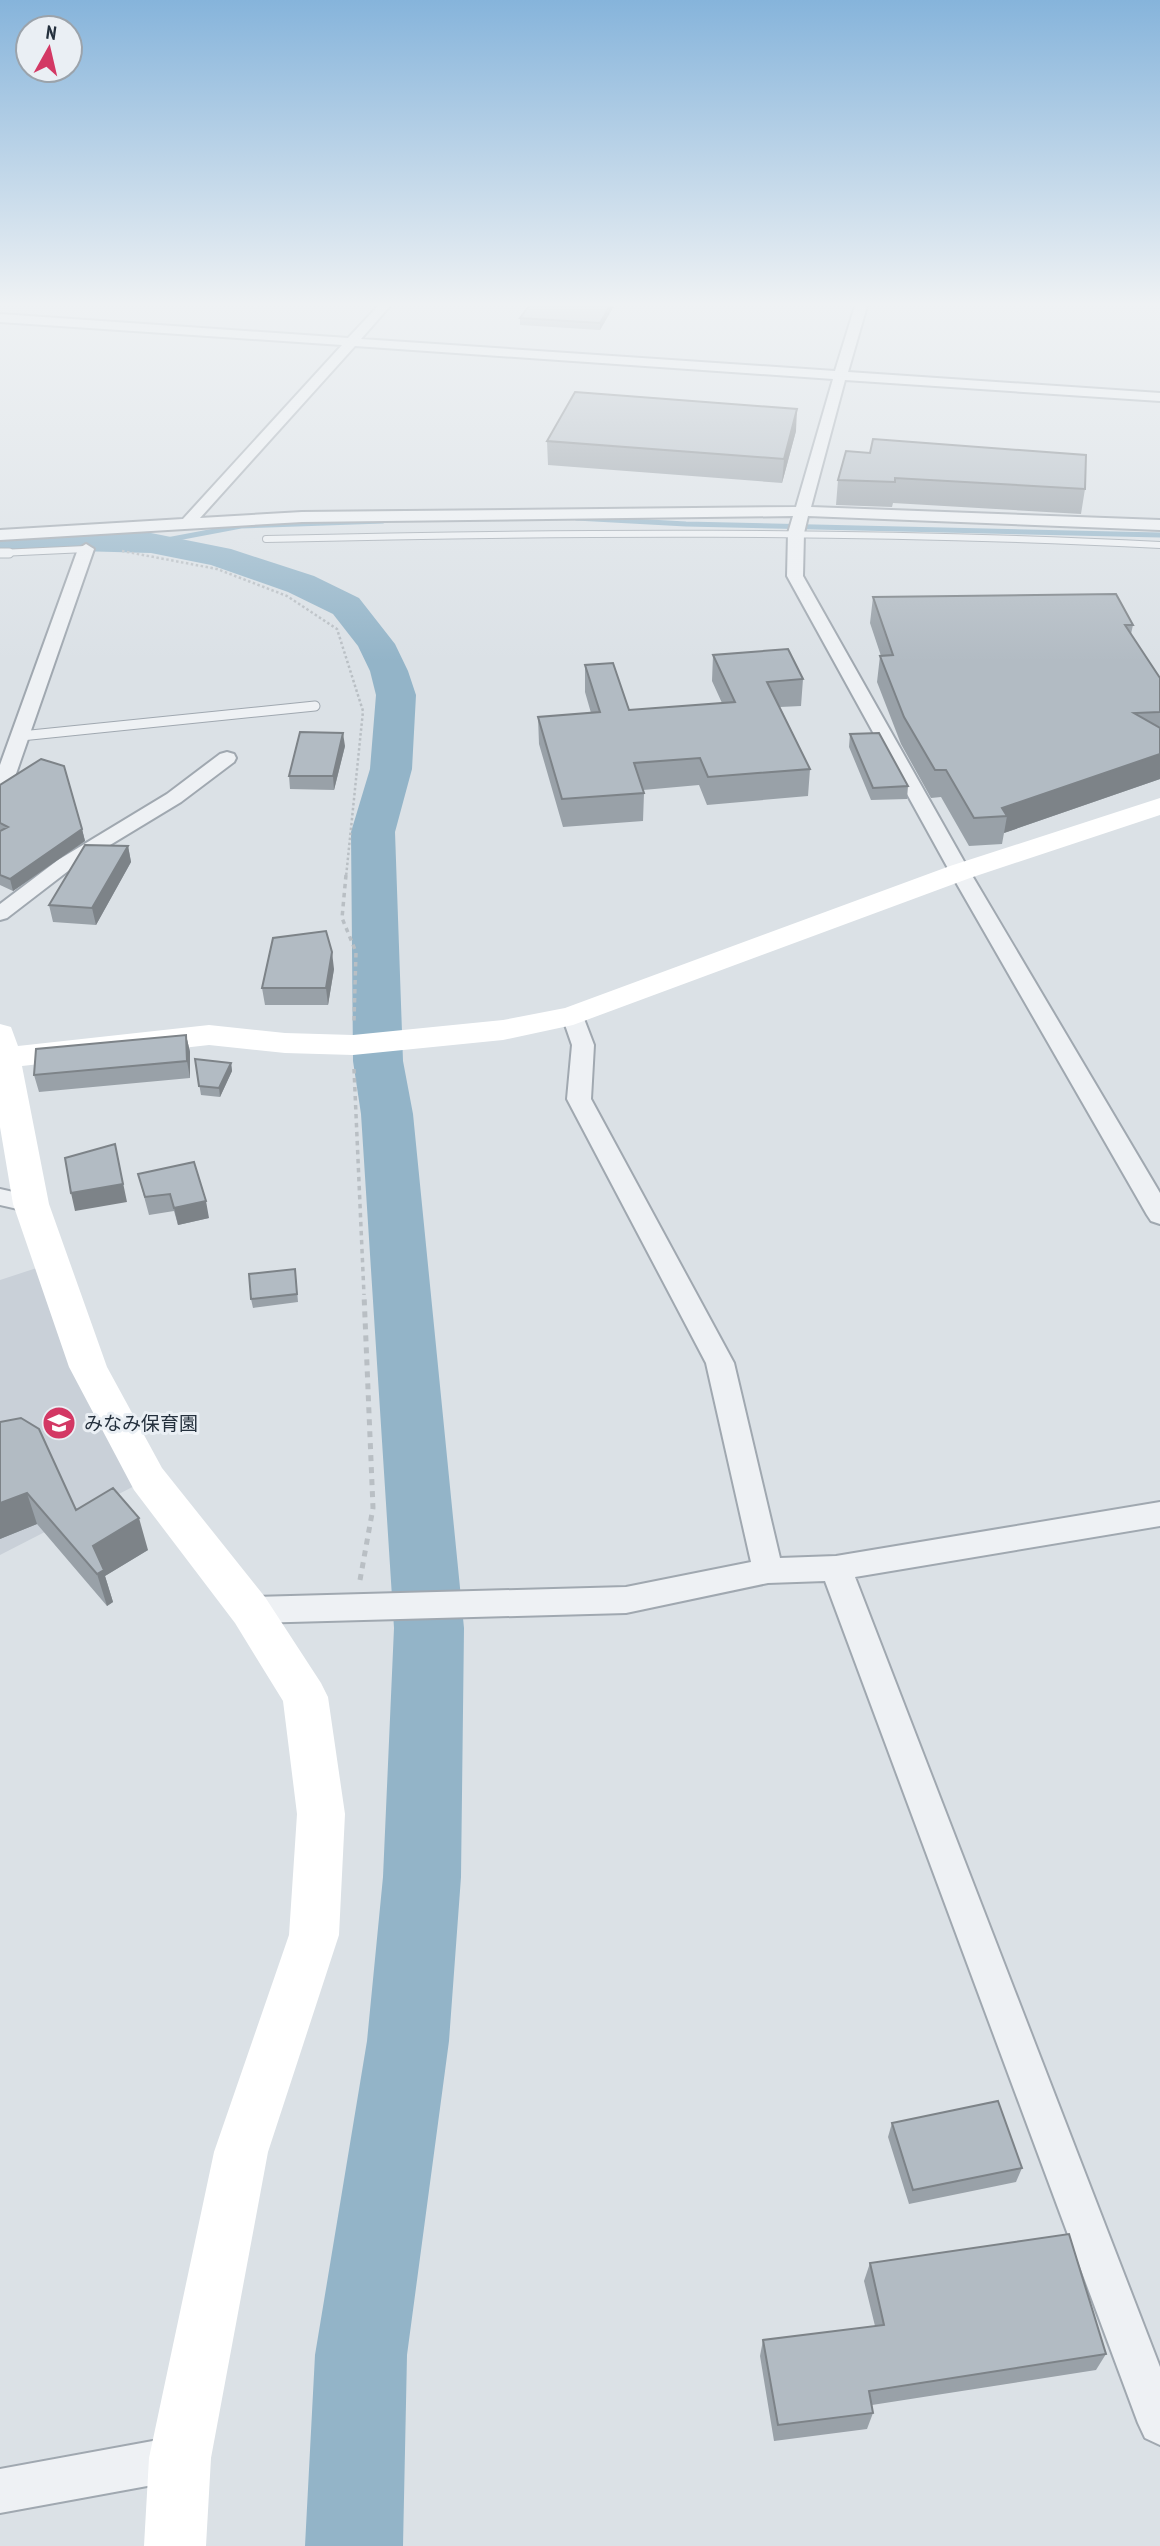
<svg xmlns="http://www.w3.org/2000/svg" width="1160" height="2546" viewBox="0 0 1160 2546" font-family="'PT Sans Narrow','Noto Sans JP',sans-serif">
<style>
.built{fill:#c9d0d8}
.lines{fill:none;stroke-linecap:round;stroke-linejoin:round}
.stream{stroke:#93b4c8;stroke-width:5}
.river{fill:#93b4c8;fill-rule:evenodd}
.lane-far1-casing{stroke:#a0a8b0;stroke-width:8}
.lane-casing{stroke:#a0a8b0;stroke-width:11}
.street-casing{stroke:#a0a8b0;stroke-width:4}
.path-far2{stroke:#b9bfc4;stroke-width:2.5;stroke-dasharray:2.5 2.5;stroke-linecap:butt}
.path-far1{stroke:#b9bfc4;stroke-width:3.5;stroke-dasharray:4.5 4.5;stroke-linecap:butt}
.path{stroke:#b9bfc4;stroke-width:5;stroke-dasharray:6 6;stroke-linecap:butt}
.lane-far1{stroke:#eef1f4;stroke-width:6}
.lane{stroke:#eef1f4;stroke-width:9}
.street{fill:#eef1f4;fill-rule:evenodd}
.secondary{fill:#fff;fill-rule:evenodd}
.wall{fill:#99a1a8}
.shaded-wall{fill:#7d8388}
.building{fill:#b2bbc3;stroke:#7d8388;stroke-width:2}
.labels{text-anchor:middle;dominant-baseline:central;stroke-width:6;stroke-linejoin:round;paint-order:stroke}
.poi-label{font-size:19px;fill:#24303d;stroke:#eaeff4;text-anchor:start}
</style>
<rect width="100%" height="100%" fill="#dbe1e6"/>
<path class="built" d="M52,1263L148,1479L0,1555V1280Z"/>
<g class="lines">
<path class="stream" d="M576,518L686,524L1160,535
M151,543L241,526L383,521"/>
<path class="river" d="M40,530L151,533L231,549L314,576L359,598L395,644L408,671L416,695L412,769L395,832L403,1061L413,1114L464,1628L461,1877L449,2041L407,2355L403,2546H305L315,2355L367,2041L383,1877L394,1628L361,1114L353,1061L351,832L370,769L376,695L370,671L358,646L333,614L288,592L211,565L151,553L40,550L0,553V533Z"/>
<defs>
<path id="lane-far1" d="M266,539C564,532 862,530 1160,545
M0,553L86,549"/>
<path id="lane" d="M0,553H9
M21,736L315,706"/>
<path id="street" d="M378,306H390L361,339L835,371L855,306H867L848,372L1160,393V401L845,380L811,507L1160,520V530L808,516L804,533L803,576L970,872L1160,1193V1224L1151,1221L1147,1215L950,872L787,576L788,533L793,516L302,522L0,540V530L183,519L342,345L0,322V314L348,338ZM355,346L833,379L796,507L302,512L200,518Z
M86,544L94,549L10,791L0,797V765L78,549Z
M227,752L234,754L236,758L234,762L181,802L72,868L7,918L0,920V904L58,860L167,794L220,754Z
M573,1009L581,1011L594,1045L591,1099L734,1363L780,1558L836,1556L1160,1502V1526L855,1577L1160,2367V2445L1145,2438L1138,2423L825,1581L768,1583L626,1613L250,1623L239,1619L234,1610L239,1601L250,1597L626,1587L751,1562L706,1363L567,1099L572,1045L562,1016L565,1011Z
M0,1189L40,1198L44,1204L40,1210L31,1212L0,1205Z
M180,2436L195,2443L202,2458L195,2473L180,2480L0,2513V2469Z"/>
</defs>
<use href="#lane-far1" class="lane-far1-casing"/>
<use href="#lane" class="lane-casing"/>
<use href="#street" class="street-casing"/>
<path class="path-far2" d="M122,551L217,569L287,596L337,629L363,711L346,877"/>
<path class="path-far1" d="M346,875L342,918L356,952L354,1021
M354,1069L364,1295"/>
<path class="path" d="M360,1580L373,1508L364,1294"/>
<use href="#lane-far1" class="lane-far1"/>
<use href="#lane" class="lane"/>
<use href="#street" class="street"/>
<path class="secondary" d="M1160,798V815L970,878L573,1025L503,1040L353,1055L285,1053L209,1045L22,1066L49,1204L107,1367L162,1468L265,1597L321,1683L328,1697L345,1814L339,1935L268,2152L211,2458L206,2546H144L149,2458L214,2152L289,1935L297,1814L283,1701L235,1623L134,1490L69,1367L13,1204L0,1127V1024L11,1027L18,1046L209,1025L285,1033L353,1035L503,1020L565,1008L950,866Z"/>
</g>
<path class="wall" d="M614,306L600,330L520,325V318Z
M796,431L782,483L548,465L547,441Z
M846,451L1085,489L1081,514L893,503L892,507L836,505L838,480Z
M873,597L1133,625L1131,634L1160,678V779L1004,833L1002,844L969,846L941,797L931,798L901,744L877,682L880,656H881L870,623Z
M713,655L803,679L801,706L780,707L810,769L808,796L707,805L699,785L643,790L644,793L643,821L563,827L539,744L538,717L591,713L585,692V665L629,710L722,703L712,681Z
M850,734L908,786L907,799L871,800L849,747Z
M345,746L334,790L290,789L289,776Z
M0,785L82,829L85,841L13,891L0,885Z
M128,846L131,862L96,925L53,922L49,905Z
M334,969L328,1005H265L262,988Z
M186,1035L190,1052V1078L39,1092L34,1075Z
M195,1059L231,1063L232,1071L220,1097L201,1095Z
M138,1174L209,1218L178,1225L174,1211L149,1215Z
M296,1278L298,1302L253,1308L251,1299Z
M0,1422L76,1510L148,1550L105,1576L113,1602L107,1606L37,1524L0,1539Z
M892,2123L1022,2168L1016,2182L909,2204L888,2137Z
M870,2263L1106,2354L1096,2370L872,2405L873,2413L867,2429L774,2441L760,2356L763,2340L875,2326L864,2281Z"/>
<path class="shaded-wall" d="M610,306H614L600,330V323Z
M797,409L796,431L782,483L784,459Z
M343,733L345,746L334,790L333,776Z
M1160,754V779L1004,833L1007,816L1002,808Z
M82,829L85,841L13,891L10,879Z
M128,846L131,862L96,925L92,908Z
M332,952L334,969L328,1005L326,988Z
M186,1035L190,1052V1078L187,1061Z
M231,1063L232,1071L220,1097L219,1088Z
M115,1144L127,1202L75,1211L71,1193Z
M206,1201L209,1218L178,1225L174,1208Z
M27,1493L37,1524L0,1539V1503Z
M139,1518L148,1550L105,1576L113,1602L107,1606L97,1574L93,1546Z"/>
<path class="building" d="M529,306H610L600,323L520,318Z
M575,392L797,409L784,459L547,441Z
M873,439L1086,455L1085,489L895,478V482L838,480L846,451L870,453Z
M1116,594L1133,625H1125L1160,678V712L1134,713L1160,728V754L1002,808L1007,816L974,818L946,770H935L904,717L880,656L893,655L873,597Z
M788,649L803,679L767,682L810,769L708,777L700,758L634,763L644,793L562,799L538,717L600,712L585,665L613,663L629,710L735,702L713,655Z
M300,732L343,733L333,776H289Z
M879,733L908,786L873,788L850,734Z
M41,759L64,766L82,829L10,879L0,875V831L8,827L0,823V785Z
M85,845L128,846L92,908L49,905Z
M326,931L332,952L326,988H262L273,938Z
M186,1035L187,1061L34,1075L36,1049Z
M195,1059L231,1063L219,1088L199,1086Z
M115,1144L123,1184L71,1193L65,1158Z
M194,1162L206,1201L174,1208L170,1194L145,1197L138,1174Z
M295,1269L297,1294L251,1299L249,1274Z
M21,1418L39,1429L76,1510L113,1488L139,1518L93,1546L104,1570L97,1574L27,1493L0,1503V1422Z
M998,2101L1022,2168L913,2190L892,2123Z
M1069,2234L1106,2354L869,2391L873,2413L778,2425L763,2340L884,2325L870,2263Z"/>
<linearGradient id="sky" x2="0" y2="1"><stop stop-color="#86b4db"/><stop offset="0.46" stop-color="#eff2f4"/><stop offset="1" stop-color="#eff2f4" stop-opacity="0"/></linearGradient>
<rect width="1160" height="662" fill="url(#sky)"/>
<defs>
<symbol id="school-disc" viewBox="-11 -11 22 22"><circle r="9.5" fill="#d33864" stroke="#eaeff4"/><path d="M0-5L7-2L0 1L-7-2ZM-4 1L0 2.5L4 1V4Q0 6-4 4Z" fill="#fff"/></symbol>
</defs>
<g fill-rule="evenodd">
<use href="#school-disc" x="40" y="1404" width="38" height="38"/>
</g>
<g class="labels">
<g class="poi-label">
<text x="84" y="1423">みなみ保育園</text>
</g>
</g>
<g transform="translate(49 49) rotate(8)"><circle r="33" fill="#eaeff4" stroke="#9ba3ab" stroke-width="2"/>
<path d="M0-5L12 26L0 18L-12 26Z" fill="#d33864"/>
<text y="-10" font-size="19" font-weight="bold" text-anchor="middle" fill="#24303d">N</text>
</g>
</svg>
